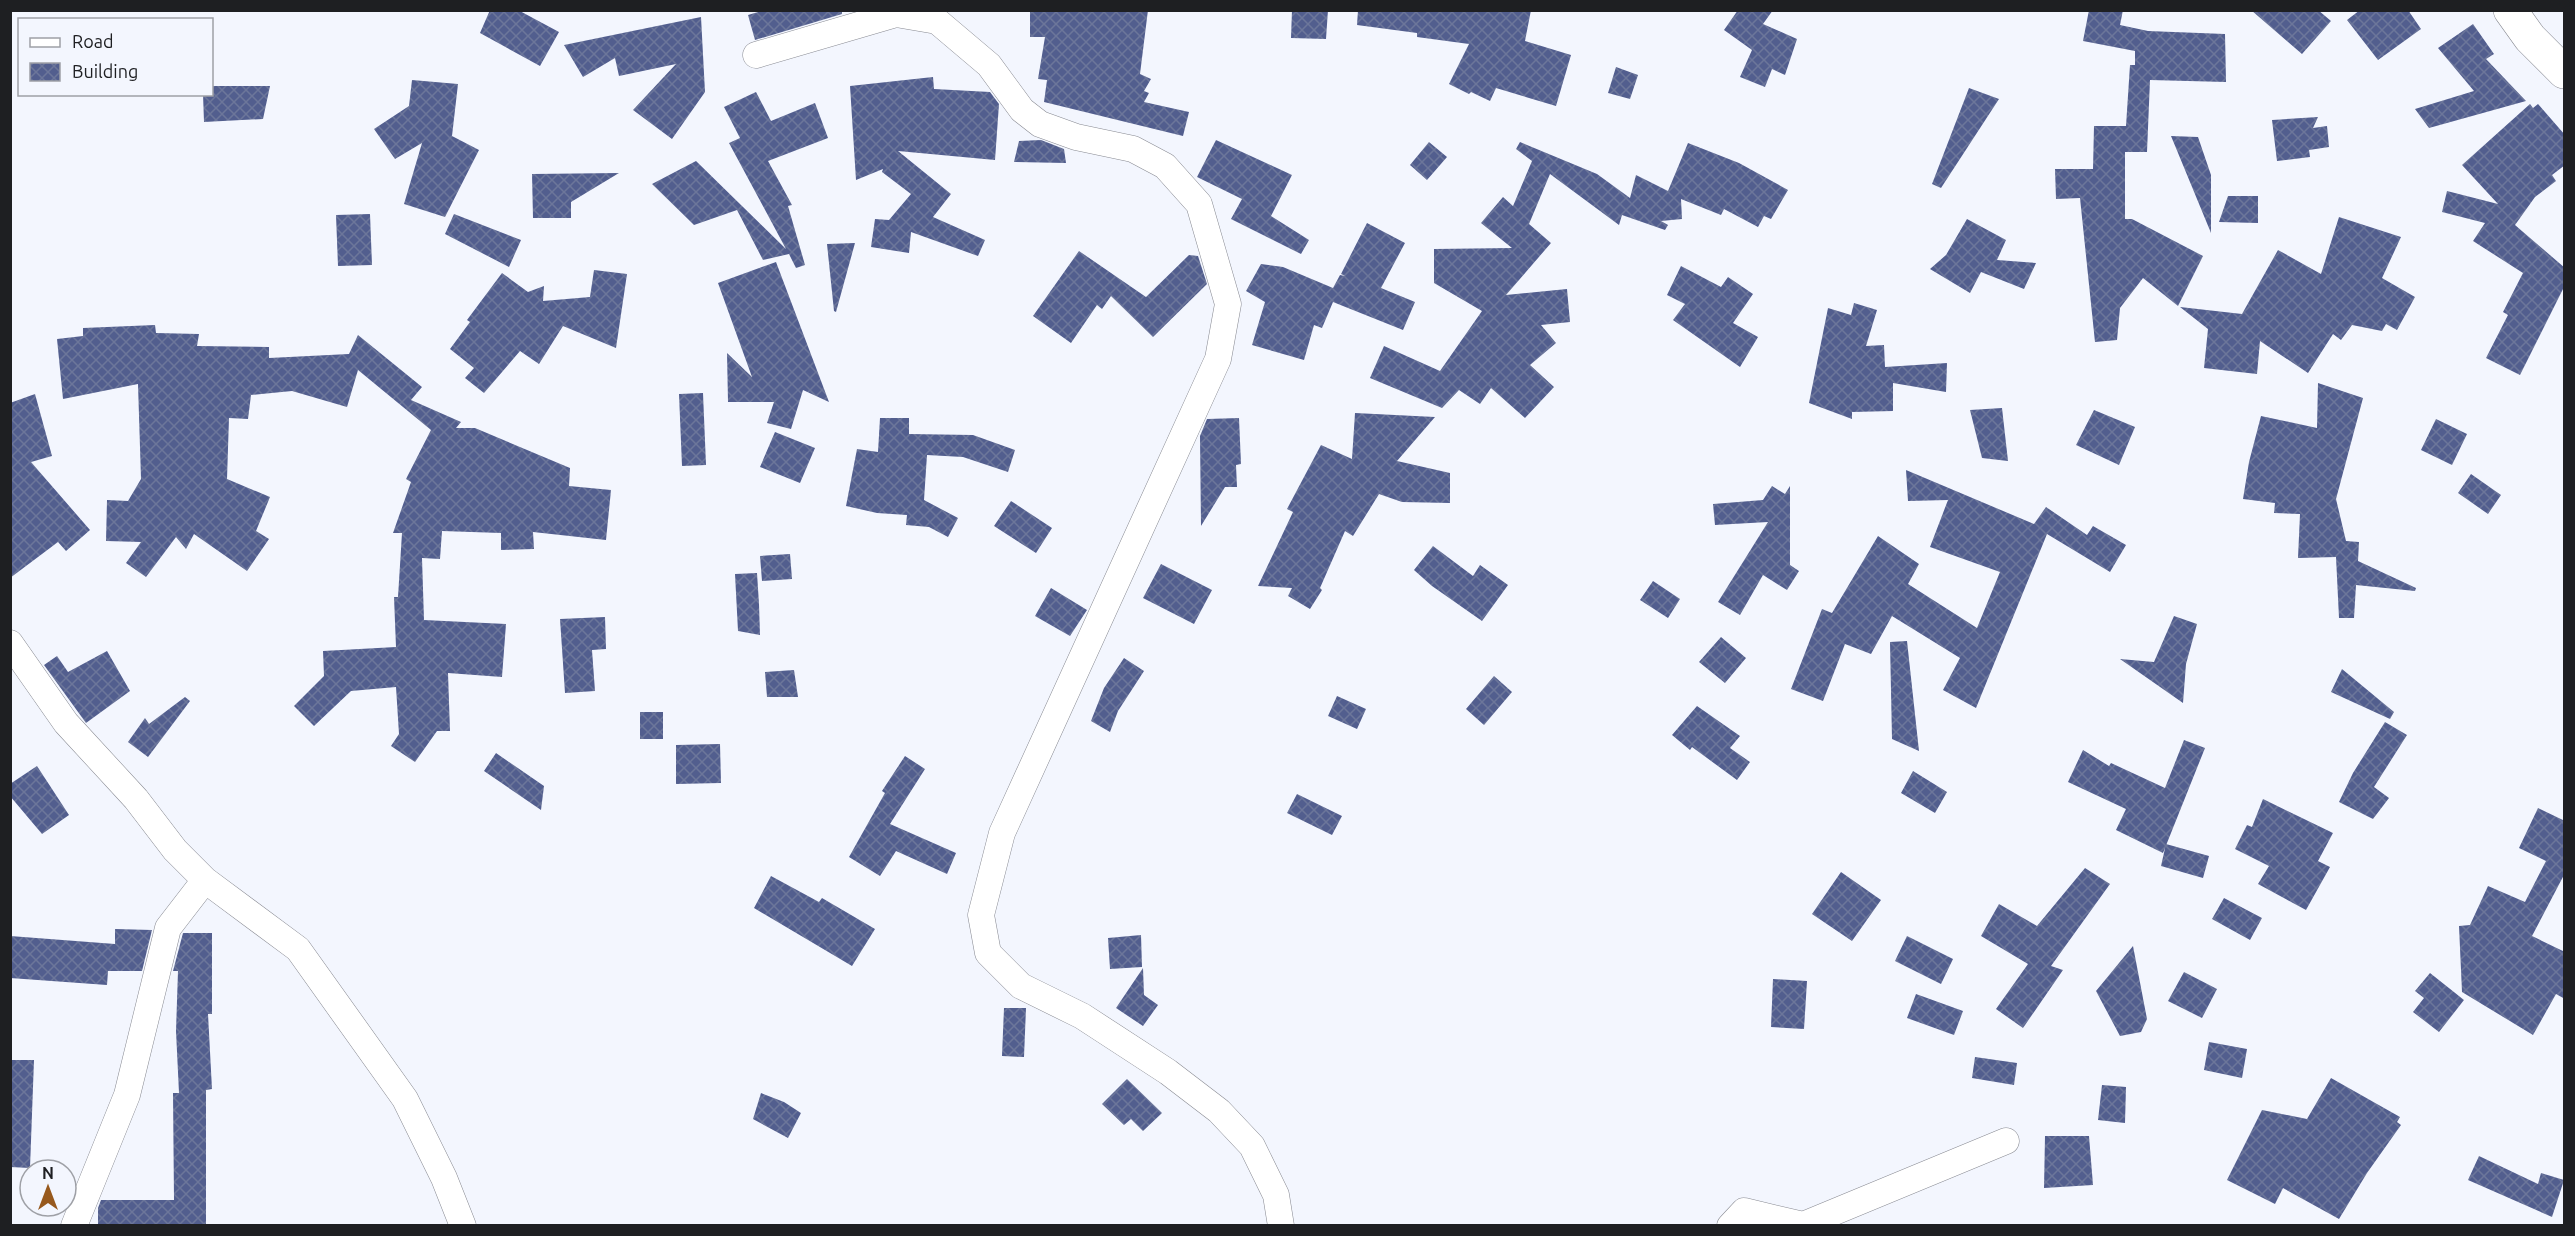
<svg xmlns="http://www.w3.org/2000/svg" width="2575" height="1236" viewBox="0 0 2575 1236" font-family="Ubuntu,sans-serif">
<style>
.building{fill:url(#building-cross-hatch)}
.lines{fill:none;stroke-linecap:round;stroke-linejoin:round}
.street-casing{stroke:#888a92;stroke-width:27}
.secondary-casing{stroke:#888a92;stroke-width:34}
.street{stroke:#fff;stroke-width:26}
.secondary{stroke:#fff;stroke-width:33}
</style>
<defs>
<pattern id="building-cross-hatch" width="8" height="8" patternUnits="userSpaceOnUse" patternTransform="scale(1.5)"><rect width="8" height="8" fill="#525e8e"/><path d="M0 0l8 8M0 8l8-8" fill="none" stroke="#6c769a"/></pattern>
</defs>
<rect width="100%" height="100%" fill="#f3f6fe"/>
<path class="building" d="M490,10H518L559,32L540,66L480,33Z
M765,10H842V14L755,40L748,15Z
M1030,10H1148L1140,74L1151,79L1144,91L1149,93L1144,102L1189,112L1183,136L1044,102L1047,80L1038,79L1045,37H1030Z
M1292,10H1328L1326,39L1291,38Z
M1358,10H1531L1525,41L1571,55L1556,106L1496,88L1490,101L1471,92L1469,94L1449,84L1469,44L1417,37V33L1357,25Z
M1738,10H1773L1763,24L1797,39L1785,75L1772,69L1765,87L1740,77L1752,50L1724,30Z
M2089,10H2123L2120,25L2148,31L2225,34L2226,82L2150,80L2147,152H2125V219H2132L2203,256L2178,306L2143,278L2120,308L2117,340L2095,342L2080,198L2056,199L2055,169H2093L2094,126H2126L2130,65H2135V51L2083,41Z
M2251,10H2318L2331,21L2302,54Z
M2360,10H2408L2421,29L2378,60L2347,20Z
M701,17L705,92L672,139L633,110L676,64L619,76L615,58L583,77L564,45Z
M2473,24L2494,54L2486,59L2526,101L2429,128L2415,109L2474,91L2438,48Z
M1616,67L1638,75L1630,99L1608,93Z
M933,77L934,89L990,92L999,104L995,160L898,151L951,194L933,217L985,240L978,256L911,232L909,253L871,247L875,219L889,220L911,194L882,172L883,169L856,180L850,86Z
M412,80L458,84L452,136L479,150L445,217L404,204L422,143L395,159L374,129L409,106Z
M212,86H270L263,119L204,122L203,94H212Z
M1969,88L1999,99L1941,188L1932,184Z
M756,92L771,121L815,103L828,138L768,161L792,205L788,206L805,265L796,268L789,254L763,260L737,210L694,225L652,184L696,161L786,249L729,143L740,138L724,107Z
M2530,104L2533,108L2538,104L2565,135V165L2552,175L2556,181L2535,197L2515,225L2565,268V285L2520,375L2486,358L2508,315L2503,312L2523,273L2473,241L2485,223L2442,212L2447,191L2498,204L2462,165Z
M2318,117L2313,128L2327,126L2329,147L2309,150L2310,157L2277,161L2272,120Z
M2171,136L2198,137L2211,175V233Z
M1041,140L1064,149L1066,163L1014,162L1019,141Z
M1216,140L1292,175L1271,216L1309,240L1301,254L1231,219L1242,199L1197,177Z
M1429,142L1447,157L1427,180L1410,165Z
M1520,142L1597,174L1630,198L1636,175L1668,191L1688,143L1739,163L1788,190L1771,219L1764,216L1758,227L1724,209L1721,215L1681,199L1682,219L1661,221L1668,225L1665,230L1622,215L1619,225L1550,174L1529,224L1551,243L1506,295L1567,289L1570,322L1541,325L1556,343L1530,365L1554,387L1525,418L1491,388L1480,404L1459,390L1442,408L1370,378L1384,346L1440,371L1482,311L1434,283V249L1512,248L1481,223L1503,197L1513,206L1532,161L1516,149Z
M619,173L571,202V218H533L532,174Z
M2228,196H2258V223L2219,222Z
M370,214L372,265L338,266L336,215Z
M454,214L521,240L509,267L445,234Z
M2339,217L2401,237L2382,278L2415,297L2397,330L2386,324L2382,331L2352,325L2341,340L2333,334L2308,373L2260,341L2257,374L2204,368L2208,329L2180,307L2242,314L2278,250L2321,274Z
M1967,219L2006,240L1997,260L2036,263L2024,289L1981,272L1970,293L1930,269L1946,255Z
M1367,223L1405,243L1381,288L1415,302L1403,330L1333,302L1322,328L1314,325L1304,360L1252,345L1265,302L1246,291L1261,264L1283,267L1333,288L1340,275L1345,276L1341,274Z
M855,243L836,312L834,311L827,244Z
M1079,251L1146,297L1189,255L1198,256L1207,284L1153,337L1111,296L1102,309L1097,305L1071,343L1033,316Z
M776,262L829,402L803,390L791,429L767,423L774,402H728L727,353L752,377L718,283Z
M1681,266L1721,287L1728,277L1753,294L1733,323L1758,337L1740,367L1673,320L1685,304L1667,295Z
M594,270L627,274L616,348L563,326L539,364L520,351L484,393L465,378L474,368L450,349L470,322L467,320L502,273L528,292L544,286L543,301L590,297Z
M1854,303L1877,310L1866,346L1884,345L1885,367L1947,363L1946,392L1893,383V411L1852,412V419L1809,403L1828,308L1851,315Z
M155,325L156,333L199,334L197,346L269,347V358L349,354L358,335L422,387L411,400L461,422L456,428H475L570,468L569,486L611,490L606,540L533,532L534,549L501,550V533L442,531L440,559L422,558L424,620L506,624L502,677L448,673L450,731H437L415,762L391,746L399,734L396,687L351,691L314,726L294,706L324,676L323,651L396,647L394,597H398L402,533H393L411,482L406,479L431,430L358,370L347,407L292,391L251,395L248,419L229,418L227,479L270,497L256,531L269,539L247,571L194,534L186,549L176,537L146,577L126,563L141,542L106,541L107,500L128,501L141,479L138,384L63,399L57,339L83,336V328Z
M2318,383L2363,398L2336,499L2346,541L2359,542L2358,561L2416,588L2415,591L2356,585L2354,618H2339L2336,557L2298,558L2300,514L2274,513L2275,503L2243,499L2249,462L2261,416L2317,428Z
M703,393L706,465L682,466L679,394Z
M35,394L52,456L31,462L90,530L66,551L58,542L10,578V403Z
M2002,408L2008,461L1982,458L1970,410Z
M2094,410L2135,427L2119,465L2076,445Z
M1355,413L1435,417L1397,461L1450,473V503L1402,502L1379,494L1353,536L1345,531L1320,588L1322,590L1310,609L1288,596L1292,588L1258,586L1293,512L1287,509L1321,445L1352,459Z
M880,418H909V434L973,435L1015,450L1008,472L963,457L927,455L924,500L958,518L948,537L929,527L906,525L907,515L877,513L846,506L857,449L878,452Z
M1239,418L1241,464L1236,465L1237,487H1225L1201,526L1200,436L1207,419Z
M2436,419L2467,434L2452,465L2421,450Z
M775,432L815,448L800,483L760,467Z
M1906,470L2034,524L2046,507L2087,535L2093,526L2126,545L2110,572L2047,534L1976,708L1943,690L1960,658L1892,616L1871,654L1845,644L1823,701L1791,689L1822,609L1832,613L1878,536L1919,564L1908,584L1977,628L2000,572L1930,547L1948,500L1908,501Z
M2471,474L2501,495L2488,514L2458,493Z
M1772,486L1785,494L1790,486V565L1799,571L1787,590L1763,575L1740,615L1718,602L1768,522L1715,525L1713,504L1763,500Z
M1011,501L1052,528L1036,553L994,526Z
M1433,546L1473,576L1480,565L1508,585L1482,621L1432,586L1414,570Z
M790,554L792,579L762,581L760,556Z
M1161,564L1212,590L1194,624L1143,598Z
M757,573L759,604L760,635L738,631L735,574Z
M1653,581L1680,599L1668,618L1640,600Z
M1051,588L1087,610L1070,636L1035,616Z
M2174,616L2197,624L2186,664L2183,703L2120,659L2154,662Z
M605,617L606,649L592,650L595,691L565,693L560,619Z
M1721,637L1746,658L1725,683L1699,662Z
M1907,641L1919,751L1892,739L1890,642Z
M107,651L130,691L86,723L44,665L57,656L68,672Z
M1124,658L1144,671L1118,711L1110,732L1091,721L1104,688Z
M2342,669L2394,712L2390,719L2331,692Z
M794,670L798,697H767L765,672Z
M1494,676L1512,692L1484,725L1466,709Z
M1337,696L1366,709L1357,729L1328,716Z
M185,697L190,701L148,757L128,742L145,718L149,724Z
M1697,706L1740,736L1730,748L1750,762L1737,780L1692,747L1690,750L1672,735Z
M640,712H663V739H640Z
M2385,722L2407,735L2374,787L2389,798L2373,819L2339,802L2353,773Z
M2184,740L2205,748L2163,853L2116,830L2126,809L2068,782L2083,750L2109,766L2111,763L2165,788Z
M720,744L721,783L676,784V745Z
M496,753L544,786L541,810L484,771Z
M905,756L925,769L890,824L956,853L947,874L896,851L880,876L849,857L885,793L882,791Z
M37,766L69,815L42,834L10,796V784Z
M1913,771L1947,792L1935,813L1901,793Z
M1297,794L1342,816L1332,835L1287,813Z
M2263,799L2333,833L2318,861L2330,867L2306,910L2258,884L2269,866L2235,849L2247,825L2252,827Z
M2538,808L2565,821V873L2532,936L2565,952V999L2556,994L2533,1035L2462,992L2459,926L2470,925L2488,886L2525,902L2546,861L2519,848Z
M2166,844L2209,856L2203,878L2161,866Z
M2085,868L2110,884L2051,966L2063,970L2023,1028L1996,1009L2028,964L1981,936L1999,904L2037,926Z
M1841,872L1881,900L1852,941L1812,914Z
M771,876L819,902L822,898L875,929L852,966L754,908Z
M2224,898L2262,918L2250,940L2212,919Z
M115,929L152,930L142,971H108L107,985L10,978V936L115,944Z
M183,933H212V1014H208L212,1089L206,1090V1226H98V1208L101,1200H174L173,1093H179L176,1031L178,971H173Z
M1141,935L1142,967L1110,969L1108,938Z
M1907,936L1953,959L1941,984L1895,961Z
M2133,946L2147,1019L2141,1032L2120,1036L2096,991Z
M1143,968L1144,995L1158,1005L1143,1026L1116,1008Z
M2184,972L2217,989L2202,1018L2168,1001Z
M2430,973L2464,1000L2439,1032L2413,1012L2424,998L2415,991Z
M1773,979L1807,981L1804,1029L1771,1027Z
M1916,994L1963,1011L1954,1035L1907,1018Z
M1004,1008H1026L1024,1057L1002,1056Z
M2209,1042L2247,1049L2242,1078L2204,1070Z
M1975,1057L2017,1063L2014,1085L1972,1078Z
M10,1060H34L30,1168L10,1167Z
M2331,1078L2400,1117L2397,1122L2401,1125L2367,1173L2339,1219L2283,1188L2275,1204L2227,1180L2262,1110L2307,1119Z
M1127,1079L1162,1113L1143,1131L1131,1119L1124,1125L1102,1104Z
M2102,1085L2126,1087L2125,1123L2098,1120Z
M761,1093L784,1102L801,1113L788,1138L753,1119Z
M2045,1136H2089L2093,1185L2044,1188Z
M2479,1156L2538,1184L2541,1173L2564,1180L2552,1217L2468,1180Z"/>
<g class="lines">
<defs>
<path id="street" d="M896,10V14L937,21L989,65L1022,110L1040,124L1076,137L1133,149L1165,166L1199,204L1228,304L1218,359L1002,833L981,915L988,953L1021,986L1082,1016L1168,1072L1219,1111L1252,1146L1276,1195L1281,1226
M756,55L896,14
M10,643L66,723L136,799L175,850L205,880L298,949L405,1099L444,1178L463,1226
M74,1226L127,1095L168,928L205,880
M1730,1226L1744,1211L1803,1225L2006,1141"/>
<path id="secondary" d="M2510,10L2530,38L2564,72"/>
</defs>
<use href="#street" class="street-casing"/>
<use href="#secondary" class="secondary-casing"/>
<use href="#street" class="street"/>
<use href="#secondary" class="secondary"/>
</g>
<rect width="2575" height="1236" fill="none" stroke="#1e1f22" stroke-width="24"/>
<rect x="18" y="18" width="195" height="78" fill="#f3f6fe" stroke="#9ea0a6" stroke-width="1.5"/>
<rect x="30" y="38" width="30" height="9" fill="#ffffff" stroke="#9ea0a6" stroke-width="1.5"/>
<text x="72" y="48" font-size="18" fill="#1e1f22">Road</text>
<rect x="30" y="63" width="30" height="18" fill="url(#building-cross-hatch)" stroke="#9ea0a6" stroke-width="1.5"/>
<text x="72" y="78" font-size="18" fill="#1e1f22">Building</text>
<g transform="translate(48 1188)"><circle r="28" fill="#f3f6fe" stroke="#9ea0a6" stroke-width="1.5"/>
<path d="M0-4.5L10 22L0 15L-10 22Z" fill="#97591d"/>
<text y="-9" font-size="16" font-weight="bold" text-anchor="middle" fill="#1e1f22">N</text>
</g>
</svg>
